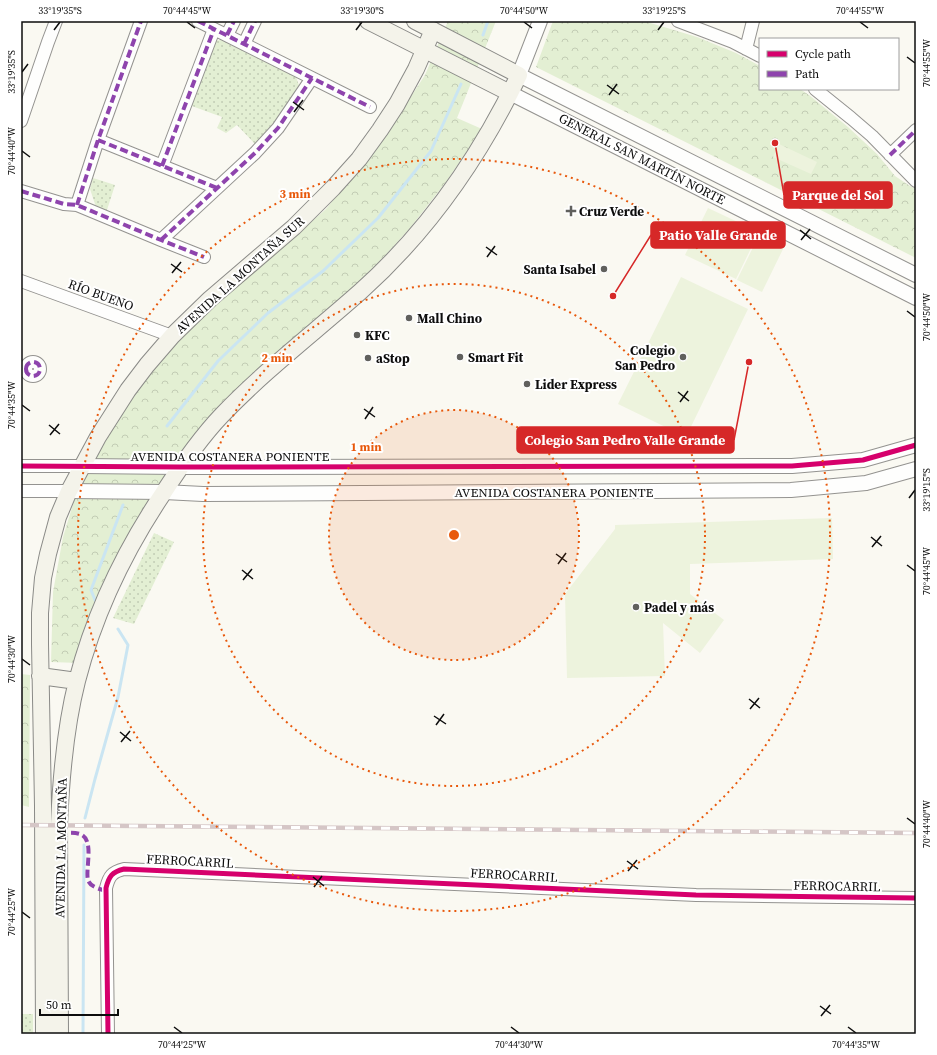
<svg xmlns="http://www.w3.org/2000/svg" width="937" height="1055" viewBox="0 0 937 1055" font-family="'Source Serif 4',serif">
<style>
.grass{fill:url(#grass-dots)}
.park{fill:url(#park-crowns)}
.pitch{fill:#edf3dd}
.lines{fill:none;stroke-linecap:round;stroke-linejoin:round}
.stream{stroke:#cae5f2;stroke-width:3}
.minor-casing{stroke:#949390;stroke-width:14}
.tertiary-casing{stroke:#949390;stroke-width:16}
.secondary-casing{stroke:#8a8a87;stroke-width:18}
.minor{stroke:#fefefd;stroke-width:12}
.tertiary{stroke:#fefefd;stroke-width:14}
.secondary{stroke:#f4f3ea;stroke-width:16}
.rail-casing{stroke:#d5c6c6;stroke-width:4.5}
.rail{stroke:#fff;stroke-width:3;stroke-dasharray:9;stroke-linecap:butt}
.quiet{stroke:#8e44ad;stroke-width:4;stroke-dasharray:8 4;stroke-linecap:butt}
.cycleway-casing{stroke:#fff;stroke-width:8}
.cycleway{stroke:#d6006c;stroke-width:5}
.ticks{fill:none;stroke:#0d0d0d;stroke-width:1.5}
.ring{fill:none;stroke:#e8590c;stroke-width:2;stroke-dasharray:2 4}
.poi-dot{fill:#60605d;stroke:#fff;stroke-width:1.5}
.labels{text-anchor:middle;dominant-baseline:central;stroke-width:4;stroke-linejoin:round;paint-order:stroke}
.street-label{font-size:13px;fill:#0d0d0d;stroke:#fff}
.poi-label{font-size:13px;font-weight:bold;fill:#0d0d0d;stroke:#fff;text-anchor:start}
.centre{fill:#e8590c;stroke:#fff;stroke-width:2}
.ring-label{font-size:12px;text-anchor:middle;font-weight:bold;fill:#e8590c;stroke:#fff;stroke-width:4;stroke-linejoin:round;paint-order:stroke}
.leader{fill:none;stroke:#d62828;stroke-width:1.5}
.callout-dot{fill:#d62828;stroke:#fff;stroke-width:1.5}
.callout{fill:#d62828;stroke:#d62828;stroke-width:1.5}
.callout-label{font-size:14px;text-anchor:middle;font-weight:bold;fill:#fff}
.neatline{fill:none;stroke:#0d0d0d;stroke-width:1.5}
.ticks-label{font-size:10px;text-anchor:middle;fill:#0d0d0d}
</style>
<defs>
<pattern id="grass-dots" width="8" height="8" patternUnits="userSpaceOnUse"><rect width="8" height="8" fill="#e3efd3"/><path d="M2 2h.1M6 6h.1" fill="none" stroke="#c2ccb4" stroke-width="1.8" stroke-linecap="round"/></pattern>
<pattern id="park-crowns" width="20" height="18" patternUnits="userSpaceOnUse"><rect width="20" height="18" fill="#e3efd3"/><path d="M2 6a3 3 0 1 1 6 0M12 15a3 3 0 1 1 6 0" fill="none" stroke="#c2ccb4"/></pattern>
</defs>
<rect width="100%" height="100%" fill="#faf9f2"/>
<path class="grass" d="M221,40L292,74L296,77L301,91L255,144L237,125L226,133L217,128L222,117L189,105L213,41Z
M93,178L115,185L107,210L96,207L90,189Z
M154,533L174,542L134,624L113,618Z
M21,1014H33V1034H21Z"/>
<path class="park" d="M448,21H496L457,118L482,129L446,182L410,228L374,268L288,346L145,517L79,663L51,662L53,592L63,537L74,501L98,454L141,381L194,320L250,276L326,209L387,133L425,75Z
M553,21H644L697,37L736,53L760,66V89H800L809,95L848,127L877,154L895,176L910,186L916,189V258L536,67Z
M21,674L30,675L29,807L21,805Z"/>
<path class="pitch" d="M779,144L817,162L811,174L773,157Z
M708,208L759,232L736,279L685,255Z
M760,233L785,245L762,292L737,280Z
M681,277L748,309L686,437L618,404Z
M832,518L833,559L690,564V594L724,620L700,653L663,623L665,676L567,678L565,594L615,529V525Z"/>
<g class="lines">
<path class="stream" d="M483,35L488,21
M167,426L218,361L268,313L323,271L378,218L431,151L461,84
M97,605L91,590L123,505
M85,818L95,779L118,697L128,645L118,629
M83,1034L84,845"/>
<defs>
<path id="minor" d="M198,21L370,107
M678,21L733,42L760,56
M227,35L234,21
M244,44L255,21
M746,49L753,21
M815,89L851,118L872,136L916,181
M21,121L48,42L56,21
M98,140L217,188
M890,155L916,130
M162,166L214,29
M21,191L64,204L77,205L161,240L204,257
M77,205L98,140L141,21
M161,240L255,153L278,128L312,78
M21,281L172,336
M26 369a7 7 0 1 1 14 0a7 7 0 1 1-14 0Z
M21,466H82
M21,491H69
M108,1034L106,888C109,876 112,872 124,869L696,895L916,898"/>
<path id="tertiary" d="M540,21L519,75L916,275
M510,93L916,298
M82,466L180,467L792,466L863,460L916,445
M69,491L164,492L203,494L791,490L866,483L916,469"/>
<path id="secondary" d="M368,21L510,93
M40,676L77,681
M44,1034L43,806L40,644V613L43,578L48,554L58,517L69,491L98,437L128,390L147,365L172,336L210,299L294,227L333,188L359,159L380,130L397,104L416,69L433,30
M60,1034L59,825C61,777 65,728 77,681C94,615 124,552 162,495C180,467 199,439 222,415C265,370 315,332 361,291C428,231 480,156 519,75L415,21"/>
</defs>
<use href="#minor" class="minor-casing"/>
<use href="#tertiary" class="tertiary-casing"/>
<use href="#secondary" class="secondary-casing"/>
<use href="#minor" class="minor"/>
<use href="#tertiary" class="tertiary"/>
<use href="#secondary" class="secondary"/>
<defs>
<path id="rail" d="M21,825L916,833"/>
</defs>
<use href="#rail" class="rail-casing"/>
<use href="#rail" class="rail"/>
<path class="quiet" d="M198,21L370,107
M683,22V21
M227,35L234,21
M244,44L255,21
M98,140L217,188
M890,155L916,130
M162,166L214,29
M21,191L64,204L77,205L161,240L204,257
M77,205L98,140L141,21
M161,240L255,153L278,128L312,78
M26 369a7 7 0 1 1 14 0a7 7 0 1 1-14 0Z
M59,833C65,833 74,832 80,834C95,839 85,869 88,880C90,887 100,889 106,891"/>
<defs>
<path id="cycleway" d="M21,466L180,467L792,466L863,460L916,445
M108,1034L106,888C109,876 112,872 124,869L696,895L916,898"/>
</defs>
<use href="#cycleway" class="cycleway-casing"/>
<use href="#cycleway" class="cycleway"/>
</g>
<path class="ticks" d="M187,22L195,28M524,22L532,28M860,22L868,28M54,30L60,22M356,30L362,22M658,30L664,22M907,57L915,63M22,72L28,64M607,85L619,94M609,95L617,84M293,102L304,110M294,112L303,100M22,151L30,157M800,230L811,239M801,240L810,229M486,247L497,255M487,257L495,246M171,264L182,272M172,273L181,262M907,311L915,317M678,392L689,401M680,402L688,391M22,405L30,411M364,409L375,417M365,419L373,407M49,425L60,434M50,435L59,424M909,498L915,490M871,537L882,546M872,547L881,536M556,554L567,562M558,564L566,553M907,565L915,571M242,570L253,579M243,580L252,569M22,659L30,665M749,699L760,708M750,709L759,698M434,716L446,724M436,725L444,714M120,732L131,741M121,742L130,731M907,818L915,824M627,861L638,869M628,871L637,860M313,877L324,886M314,887L322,876M22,912L30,918M820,1006L831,1014M821,1016L830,1005M174,1027L182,1033M511,1027L519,1033M848,1027L856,1033"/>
<circle cx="454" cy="535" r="125" fill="#e8590c" fill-opacity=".12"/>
<g class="ring">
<circle cx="454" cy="535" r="125"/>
<circle cx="454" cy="535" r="251"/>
<circle cx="454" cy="535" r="376"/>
</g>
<g class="poi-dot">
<path d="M569 205h4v4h4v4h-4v4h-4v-4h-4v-4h4z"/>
<circle cx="604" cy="269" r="4"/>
<circle cx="409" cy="318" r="4"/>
<circle cx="357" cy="335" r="4"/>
<circle cx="460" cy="357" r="4"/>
<circle cx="683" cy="357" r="4"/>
<circle cx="368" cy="358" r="4"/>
<circle cx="527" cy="384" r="4"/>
<circle cx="636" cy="607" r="4"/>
</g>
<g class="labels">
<g class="street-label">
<text transform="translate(642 159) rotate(27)">GENERAL SAN MARTÍN NORTE</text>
<text transform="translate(240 275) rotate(-42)">AVENIDA LA MONTAÑA SUR</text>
<text transform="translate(101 295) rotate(20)">RÍO BUENO</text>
<text x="230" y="456">AVENIDA COSTANERA PONIENTE</text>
<text x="554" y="492">AVENIDA COSTANERA PONIENTE</text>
<text transform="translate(61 848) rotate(-89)">AVENIDA LA MONTAÑA</text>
<text transform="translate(190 861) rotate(3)">FERROCARRIL</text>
<text transform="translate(514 875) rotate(3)">FERROCARRIL</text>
<text transform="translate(837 886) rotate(1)">FERROCARRIL</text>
</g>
<g class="poi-label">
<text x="579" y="211">Cruz Verde</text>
<text x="596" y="269" text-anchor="end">Santa Isabel</text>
<text x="417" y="318">Mall Chino</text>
<text x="365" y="335">KFC</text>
<text x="675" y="350" text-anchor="end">Colegio<tspan x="675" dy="15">San Pedro</tspan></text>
<text x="468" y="357">Smart Fit</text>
<text x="376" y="358">aStop</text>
<text x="535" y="384">Lider Express</text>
<text x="644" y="607">Padel y más</text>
</g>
</g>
<circle cx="454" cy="535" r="6" class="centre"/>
<g class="ring-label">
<text x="295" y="198">3 min</text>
<text x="277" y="362">2 min</text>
<text x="366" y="451">1 min</text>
</g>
<path class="leader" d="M775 143L784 195M613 296L651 235M749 362L734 440"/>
<g class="callout-dot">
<circle cx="775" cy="143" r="4"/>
<circle cx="613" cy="296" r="4"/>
<circle cx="749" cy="362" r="4"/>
</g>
<g class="callout">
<rect x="784" y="182" width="108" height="26" rx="4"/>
<rect x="651" y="222" width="134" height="26" rx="4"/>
<rect x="517" y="427" width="217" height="26" rx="4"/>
</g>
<g class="callout-label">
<text x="838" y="200">Parque del Sol</text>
<text x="718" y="240">Patio Valle Grande</text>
<text x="625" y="445">Colegio San Pedro Valle Grande</text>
</g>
<rect width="937" height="1055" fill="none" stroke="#ffffff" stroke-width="44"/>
<rect x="759" y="38" width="140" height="52" fill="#ffffff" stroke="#9e9e9e"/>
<rect x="767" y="51" width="20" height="6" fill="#d6006c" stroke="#9e9e9e"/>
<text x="795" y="58" font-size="12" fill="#0d0d0d">Cycle path</text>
<rect x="767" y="71" width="20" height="6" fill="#8e44ad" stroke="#9e9e9e"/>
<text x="795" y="78" font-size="12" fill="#0d0d0d">Path</text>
<path d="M40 1009v6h78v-6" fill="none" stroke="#0d0d0d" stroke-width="2"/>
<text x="46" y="1009" font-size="12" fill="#0d0d0d" stroke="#ffffff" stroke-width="3" paint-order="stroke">50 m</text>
<rect x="22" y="22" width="893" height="1011" class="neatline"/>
<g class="ticks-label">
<text x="60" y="14">33°19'35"S</text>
<text x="187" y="14">70°44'45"W</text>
<text x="362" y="14">33°19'30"S</text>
<text x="524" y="14">70°44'50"W</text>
<text x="664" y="14">33°19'25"S</text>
<text x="860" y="14">70°44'55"W</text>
<text transform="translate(926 63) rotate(-90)" y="4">70°44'55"W</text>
<text transform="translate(11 72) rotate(-90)" y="4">33°19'35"S</text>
<text transform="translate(11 151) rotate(-90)" y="4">70°44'40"W</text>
<text transform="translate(926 317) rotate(-90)" y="4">70°44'50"W</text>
<text transform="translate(11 405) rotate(-90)" y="4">70°44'35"W</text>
<text transform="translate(926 490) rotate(-90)" y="4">33°19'15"S</text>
<text transform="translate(926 571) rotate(-90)" y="4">70°44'45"W</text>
<text transform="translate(11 659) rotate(-90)" y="4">70°44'30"W</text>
<text transform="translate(926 824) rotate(-90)" y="4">70°44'40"W</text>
<text transform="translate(11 912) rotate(-90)" y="4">70°44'25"W</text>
<text x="182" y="1048">70°44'25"W</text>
<text x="519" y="1048">70°44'30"W</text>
<text x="856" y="1048">70°44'35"W</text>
</g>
</svg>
